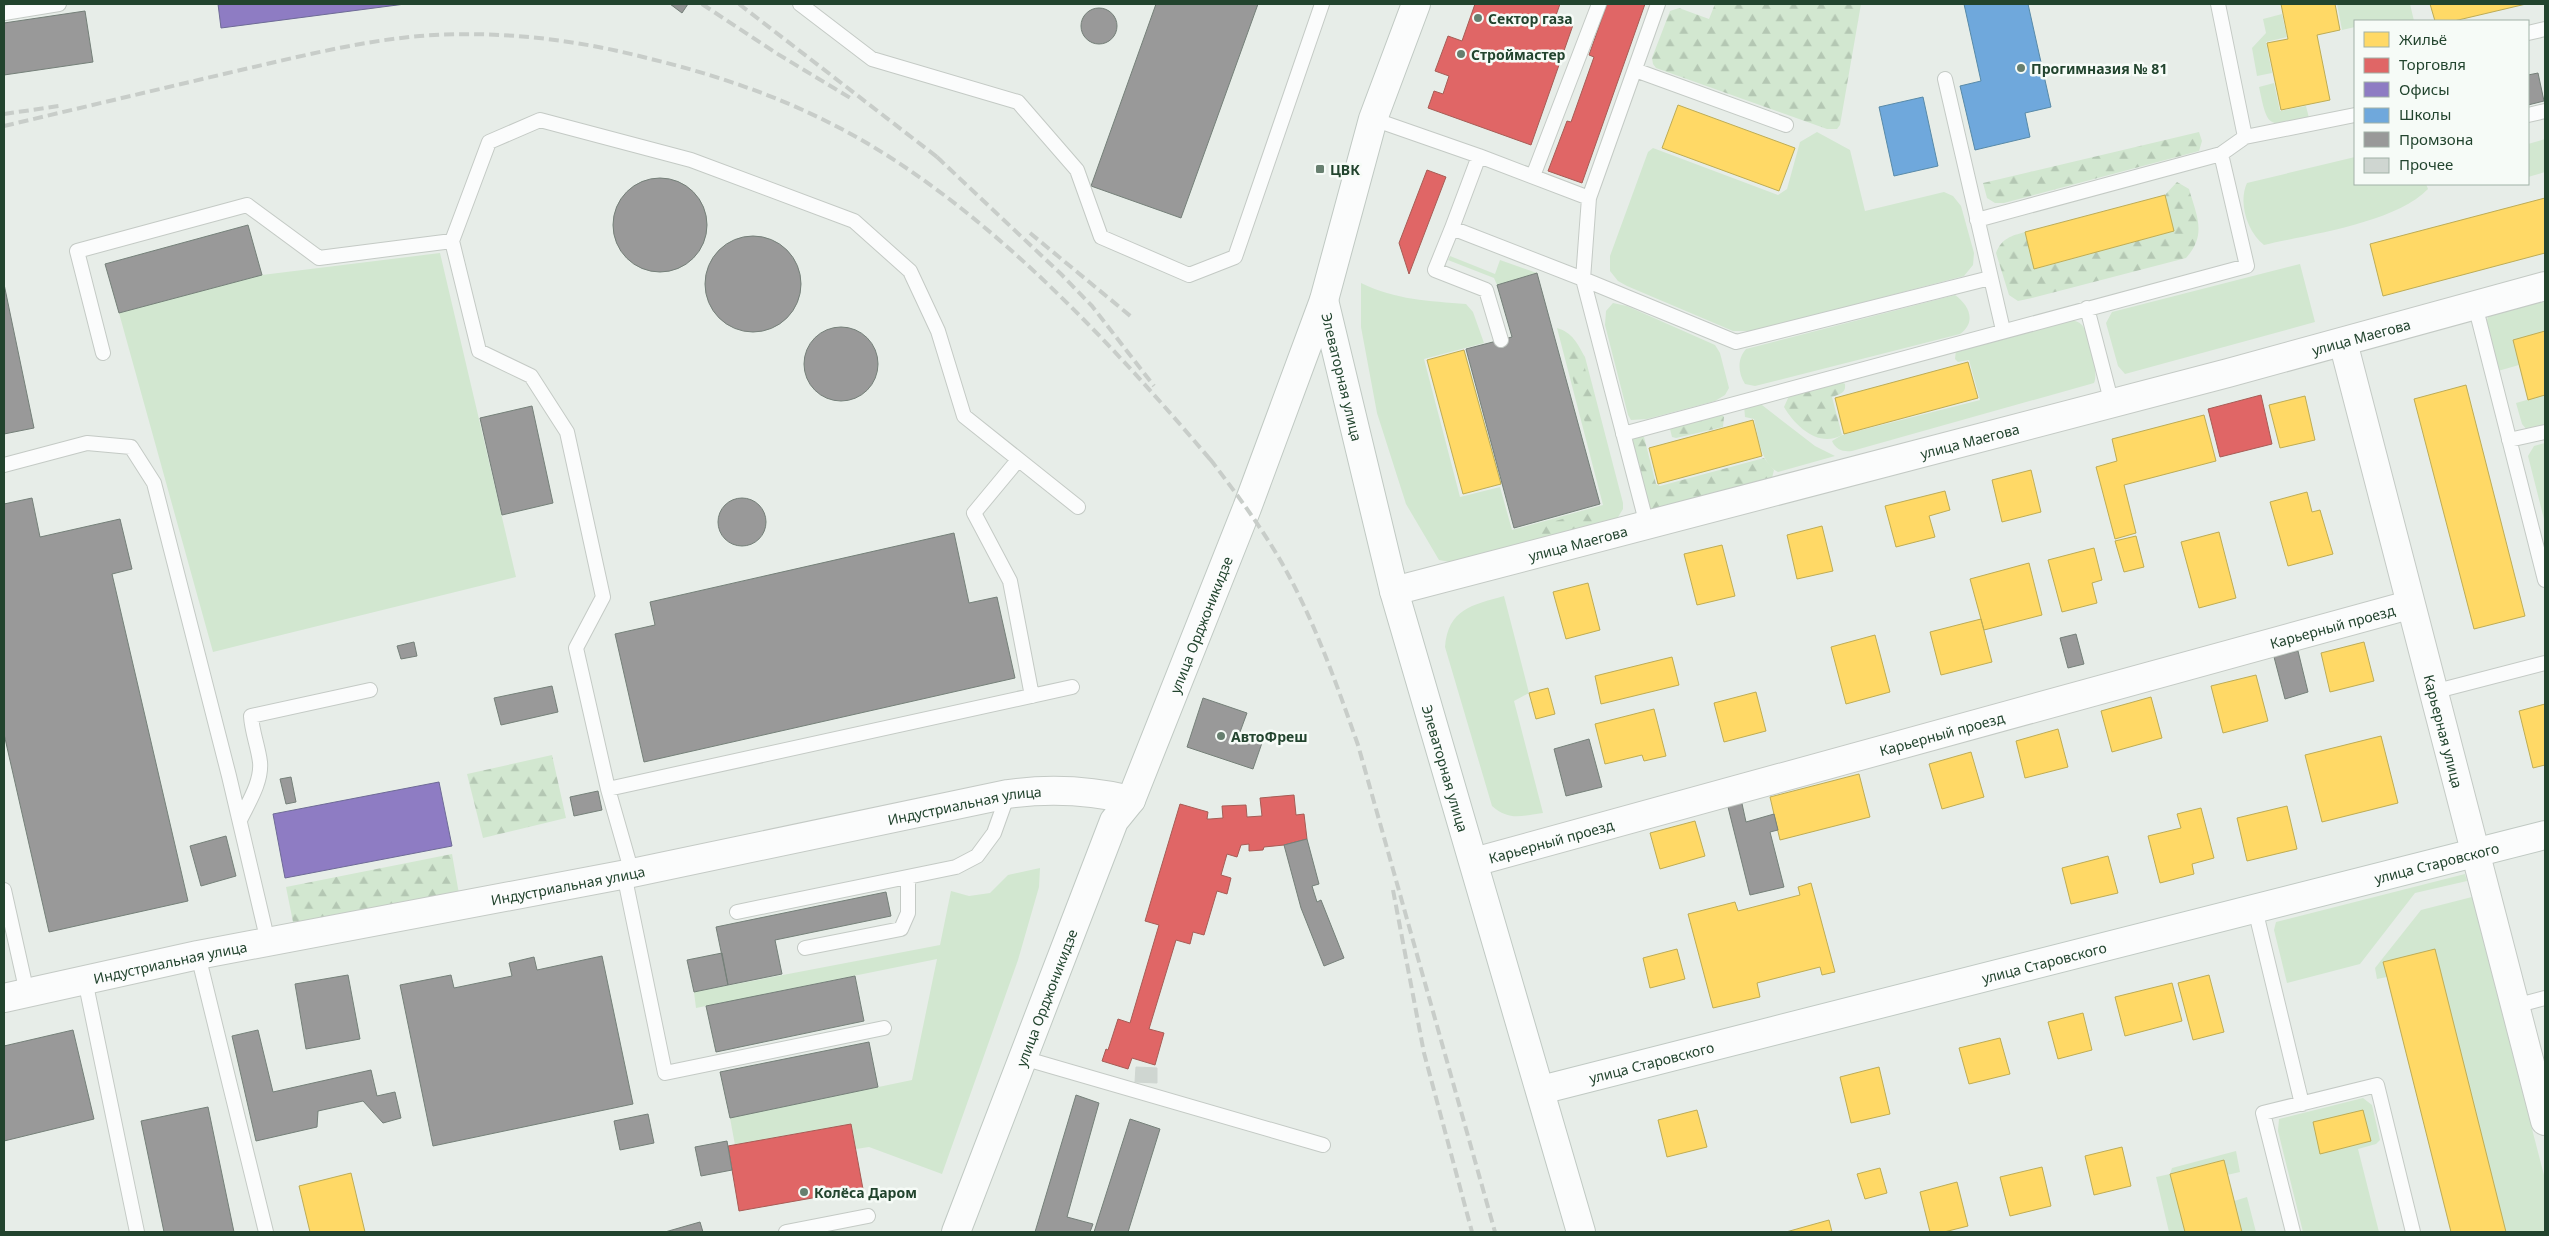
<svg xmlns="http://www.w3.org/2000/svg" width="2549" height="1236" viewBox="0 0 2549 1236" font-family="'Noto Sans',sans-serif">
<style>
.green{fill:#d2e7d0}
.forest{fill:url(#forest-firs)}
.homes{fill:#ffd966;stroke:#bdac55}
.shops{fill:#e06666;stroke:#a75c55}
.offices{fill:#8e7cc3;stroke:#6e6b96}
.schools{fill:#6fa8dc;stroke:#588aa8}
.industry{fill:#999;stroke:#758079}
.building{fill:#cfd6d1;stroke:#cfd6d1}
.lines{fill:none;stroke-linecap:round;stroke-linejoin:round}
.lane-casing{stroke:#c4cac5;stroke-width:16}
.street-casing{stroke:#c4cac5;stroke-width:30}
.secondary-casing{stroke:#c0c9c3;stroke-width:30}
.lane{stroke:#fbfcfc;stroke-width:14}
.street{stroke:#fbfcfc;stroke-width:28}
.secondary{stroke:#fbfcfc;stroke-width:28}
.rail{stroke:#c8cdc9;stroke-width:4;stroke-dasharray:10 5;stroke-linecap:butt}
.poi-dot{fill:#677f6f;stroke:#f6fbf7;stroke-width:2}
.labels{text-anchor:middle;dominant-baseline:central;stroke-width:5;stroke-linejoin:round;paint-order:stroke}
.poi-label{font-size:14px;font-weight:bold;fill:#22442e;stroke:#f6fbf7;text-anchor:start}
.street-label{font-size:14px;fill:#22442e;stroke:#f6fbf7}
</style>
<defs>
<pattern id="forest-firs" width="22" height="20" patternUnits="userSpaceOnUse" patternTransform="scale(1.25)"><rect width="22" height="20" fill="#d2e7d0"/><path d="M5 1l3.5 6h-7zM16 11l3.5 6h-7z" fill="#b4c7b3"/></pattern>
</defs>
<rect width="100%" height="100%" fill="#e7ede8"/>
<path class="green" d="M2337,4H2410L2414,21H2355V27L2342,30Z
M2282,14L2287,37L2266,42L2272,73L2257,76L2252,48L2266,33L2263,19Z
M2274,83L2280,111L2306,106L2309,118C2267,127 2268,129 2259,87Z
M1817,132L1850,150L1865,211L1944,192L1953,196L1961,206L1974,253L1973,265L1964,276L1753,331H1733L1627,286L1618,281L1610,271V256L1648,152L1653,148L1778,195L1787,189L1800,142Z
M2545,139V172L2528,177V144Z
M2355,157V184H2426L2428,189C2395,223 2311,234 2264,245C2247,232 2238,202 2247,183Z
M440,253L516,577L213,652L119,313L262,275Z
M1450,256L1495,274L1500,260L1537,273L1497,285L1494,278L1448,260Z
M2300,264L2315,322L2125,374L2118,366L2106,323L2112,312Z
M1361,283C1396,300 1429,301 1466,304L1473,312L1484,343L1424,359L1460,497L1500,487L1512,530L1603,505L1557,328C1573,333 1577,343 1585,357L1623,503V509L1615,522L1460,564L1439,560L1406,504L1377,413L1361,327Z
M1955,295C1969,305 1977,322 1960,334L1755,386L1745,384C1738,373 1737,359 1746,349Z
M2545,295V331L2513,340L2519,365L2498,371L2486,322L2490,313Z
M1613,303L1627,306L1715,345L1720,353L1729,388L1725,395L1715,401L1647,419L1631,420L1628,415L1605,325L1606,311Z
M2071,320C2076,321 2079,322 2082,325C2089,333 2099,375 2094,383L1852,451C1843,452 1836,450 1832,441L1842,435L1980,400L1969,360L1958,362L1955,359L1956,350Z
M2545,395V428L2528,431L2522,424L2516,403Z
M1755,403L1762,405L1815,446L1835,456L1778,472C1761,464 1758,436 1754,419L1745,417L1744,405Z
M2545,443V523L2528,456L2534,446Z
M1504,596L1529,693L1514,701L1543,813C1521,816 1509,821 1492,806L1445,647C1448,609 1472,605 1504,596Z
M1040,868L1039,887L1018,960L942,1174L869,1147L856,1149L851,1124L735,1145L730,1118L912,1080L937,959L696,1008L694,992L940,945L951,891L969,896L990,893L1008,875Z
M2465,874L2467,881L2415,893L2360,964L2287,983L2274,930L2276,922Z
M2472,897L2545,1179V1232H2506L2435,949L2383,962L2387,977L2377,979L2375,968L2421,910Z
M2363,1098L2372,1105L2380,1140L2376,1144L2358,1149L2379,1232H2303L2278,1131L2279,1119Z
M2236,1151L2240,1172L2227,1175L2223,1160L2170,1174L2185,1232H2169L2156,1177L2170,1174L2172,1168Z
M2247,1197L2256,1232H2242L2234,1201Z"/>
<path class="forest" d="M1715,4H1861L1840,125L1837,129H1827L1656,68L1653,64L1652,58L1670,11L1679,8L1709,19Z
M2199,132L2202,141L2199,151L2004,203H1995L1987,198L1983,183Z
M2177,182L2189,189C2197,217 2207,234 2186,258L2032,298L2018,301L2009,295L1996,253C2002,238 2011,236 2025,232L2035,269L2174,231L2165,195Z
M1575,348L1579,350L1582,357L1598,418L1599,421L1587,426L1585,423L1566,354L1567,350Z
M1841,382L1845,384C1846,393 1841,394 1832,397L1842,435C1819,448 1796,427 1784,407L1789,396Z
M1721,414L1724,417L1723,427L1676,438L1672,437L1670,429L1672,426Z
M1634,437H1644L1656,484L1660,486L1764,458L1774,470L1771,482L1664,511L1650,509L1630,440Z
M1588,512H1592L1595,521L1591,526L1538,539L1531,535V530L1537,526Z
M552,755L566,818L483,838L467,774Z
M452,854L459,894L294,927L286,887Z"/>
<path class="homes" d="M2281,4H2335L2340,30L2317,35L2330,100L2281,110L2267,43L2288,39Z
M2430,4H2526L2454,21H2435Z
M1678,105L1795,148L1779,191L1662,148Z
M2165,195L2174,231L2034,269L2025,232Z
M2545,198V253L2383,296L2370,244Z
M2545,331V395L2528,400L2513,340Z
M1464,350L1501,484L1463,494L1427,360Z
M1968,362L1978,398L1844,434L1835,398Z
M2466,385L2525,616L2474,629L2414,399Z
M2305,396L2315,440L2280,448L2269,405Z
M2204,415L2216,461L2124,485L2136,533L2115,539L2096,467L2117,461L2112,439Z
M1753,420L1762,456L1658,484L1649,448Z
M2031,470L2041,512L2002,522L1992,480Z
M1945,491L1950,510L1929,516L1935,537L1896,547L1885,506Z
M2307,492L2312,512L2320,510L2333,554L2288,566L2270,502Z
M1822,526L1833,571L1797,579L1787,535Z
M2219,532L2236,598L2199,608L2181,542Z
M2136,536L2144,567L2124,572L2115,541Z
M1722,545L1735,596L1697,605L1684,554Z
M2094,548L2102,580L2092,583L2097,603L2062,612L2048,560Z
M2029,563L2042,615L1984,630L1970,579Z
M1588,583L1600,630L1566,639L1553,592Z
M1981,619L1992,662L1941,675L1930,632Z
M1875,635L1890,692L1846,704L1831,647Z
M2364,642L2374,681L2330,692L2321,653Z
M1672,657L1679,685L1601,704L1595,676Z
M2256,675L2268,721L2223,733L2211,686Z
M1548,688L1555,714L1536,719L1529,693Z
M1756,692L1766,731L1724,742L1714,703Z
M2151,697L2162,738L2112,752L2101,711Z
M2545,704V765L2533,768L2519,711Z
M1654,709L1666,756L1644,761L1642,755L1605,764L1595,724Z
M2058,729L2068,767L2025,778L2016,741Z
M2381,736L2398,803L2322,822L2305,755Z
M1971,752L1984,797L1942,809L1929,764Z
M1859,774L1870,817L1780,840L1770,797Z
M2287,806L2297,849L2247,861L2237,818Z
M2201,808L2214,858L2192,864L2194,874L2160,883L2148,836L2181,828L2177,814Z
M1695,821L1705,856L1660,869L1650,833Z
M2108,856L2118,893L2071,904L2062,868Z
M1811,883L1835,972L1822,975L1820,967L1757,983L1760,997L1713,1008L1688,914L1735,902L1738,911L1800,895L1798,887Z
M1677,949L1685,979L1650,988L1643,958Z
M2435,949L2506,1232H2451L2387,977L2383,962Z
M2209,975L2224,1032L2193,1040L2178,983Z
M2172,983L2182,1021L2125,1036L2115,997Z
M2083,1013L2092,1050L2058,1059L2048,1022Z
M2000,1038L2010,1074L1969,1084L1959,1048Z
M1879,1067L1890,1114L1851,1123L1840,1077Z
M1697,1110L1707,1147L1667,1157L1658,1120Z
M2363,1110L2371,1141L2320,1154L2313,1122Z
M2122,1147L2131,1186L2094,1195L2085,1156Z
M2224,1160L2242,1232H2185L2170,1174Z
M2042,1167L2051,1206L2010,1216L2000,1177Z
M1880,1168L1887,1193L1865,1199L1857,1174Z
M351,1173L365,1232H310L299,1186Z
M1957,1182L1968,1226L1944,1232H1930L1920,1192Z
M1829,1220L1832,1232H1786Z"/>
<path class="shops" d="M1475,4H1560L1555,18L1573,25L1531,145L1428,108L1434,91L1443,94L1449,76L1435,71L1448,36L1462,41Z
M1607,4H1645L1582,183L1548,171L1567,121L1571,122L1594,57L1589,55Z
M1427,170L1446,177L1409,274L1399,243Z
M2261,395L2272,444L2220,457L2208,409Z
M1294,795L1296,815L1304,814L1307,839L1284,845L1264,847L1263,850L1249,851V844L1241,845L1237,857L1227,854L1221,875L1231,878L1227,894L1217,891L1204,935L1193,932L1190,944L1176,940L1149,1029L1164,1033L1155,1065L1132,1058L1128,1069L1102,1061L1106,1049L1108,1050L1118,1019L1130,1023L1159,925L1145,921L1180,804L1208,812L1207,819H1210L1223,818L1222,806L1246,805L1247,817L1262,816L1260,798Z
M851,1124L863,1189L739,1211L728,1146Z"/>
<path class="offices" d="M218,4H405L221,28Z
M439,782L452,846L285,878L273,814Z"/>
<path class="schools" d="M1964,4H2028L2051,107L2025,113L2030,137L1975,150L1960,86L1981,81Z
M1923,97L1938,166L1894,176L1879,107Z"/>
<path class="industry" d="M670,4H688L682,13Z
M1156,4H1258L1181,218L1091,186Z
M1081 26a18 18 0 1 1 36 0a18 18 0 1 1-36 0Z
M85,11L93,62L4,75V23Z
M2538,73L2544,101L2528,105V75Z
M613 225a47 47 0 1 1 94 0a47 47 0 1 1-94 0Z
M248,225L262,275L119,313L105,264Z
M705 284a48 48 0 1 1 96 0a48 48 0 1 1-96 0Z
M1537,273L1600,504L1514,528L1466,349L1512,337L1497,285Z
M4,284L34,428L4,434Z
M804 364a37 37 0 1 1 74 0a37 37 0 1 1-74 0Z
M532,406L553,503L502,515L480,418Z
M32,498L40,537L120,519L132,569L112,574L188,901L49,932L4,734V504Z
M718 522a24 24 0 1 1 48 0a24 24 0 1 1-48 0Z
M954,533L969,603L997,597L1015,678L644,762L615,634L655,625L650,602Z
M2076,634L2084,664L2068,668L2060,638Z
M414,642L417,656L401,659L397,646Z
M2298,651L2308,692L2285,699L2274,657Z
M552,686L558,712L501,725L494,698Z
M1203,698L1247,713L1240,732L1263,740L1253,769L1187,747Z
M1589,739L1602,787L1566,796L1554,749Z
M291,777L296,802L286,804L280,779Z
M598,791L602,810L574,816L570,797Z
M1741,799L1746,822L1774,814L1778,830L1770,832L1784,887L1750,895L1727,803Z
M226,836L236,876L201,886L190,846Z
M1307,839L1319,884L1312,886L1317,902L1321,900L1344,958L1324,966L1301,908L1284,845Z
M886,892L891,916L775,940L782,974L728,985L716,927Z
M722,953L728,985L694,992L687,960Z
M602,956L633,1104L433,1146L400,985L451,975L454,988L512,976L509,963L534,957L537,970Z
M348,975L360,1039L306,1049L295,984Z
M855,976L864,1021L716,1052L706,1006Z
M73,1030L94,1119L4,1141V1046Z
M258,1030L273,1092L371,1070L377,1096L395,1092L401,1118L383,1123L363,1101L318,1111L317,1127L256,1141L232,1036Z
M869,1042L878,1087L730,1118L720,1072Z
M1076,1095L1099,1103L1067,1217L1093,1224L1090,1232H1035Z
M208,1107L234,1232H164L141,1121Z
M648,1114L654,1143L620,1150L614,1121Z
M1130,1119L1160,1129L1128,1232H1094Z
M727,1141L732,1170L701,1176L695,1147Z
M700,1222L703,1232H665Z"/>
<path class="building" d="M1136,1067L1157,1068V1083L1135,1082Z"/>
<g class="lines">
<defs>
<path id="lane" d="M800,4L872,59L1018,102L1077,170L1101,237L1189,275L1235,257L1322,4
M4,13L59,4
M2528,33L2545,29
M1635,70L1786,125
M1945,79L2003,330
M2528,115L2545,111
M1373,119L1479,156
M2245,137L2355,115
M1533,176L1599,4
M1589,198L1479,156L1452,228L1583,279L1589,198L1658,4
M1977,220L2221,154
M1452,228L1435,270L1486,290L1501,340
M1583,279L1736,342L1990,278
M1583,279L1647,525
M2475,305L2545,580
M2087,308L2112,404
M103,353L77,251L247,205L319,258L452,241
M1623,434L2247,266L2221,154L2245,137L2218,4
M2509,440L2545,432
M1018,460L974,513L1010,581L1032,696
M4,465L87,443L131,447L154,483L229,776L268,942
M1072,687L608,789L576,648L603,597L567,432L531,376L479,351L452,241L489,142L540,120L691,160L854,221L910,271L938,331L964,416L1078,507
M2433,692L2545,663
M608,789L632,873
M240,820C248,803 262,782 260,762C258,746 252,732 251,716L370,690
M624,874L665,1073L884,1028
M4,890L27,993
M2255,909L2302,1104
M737,912L956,867L977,856L994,833L1008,794
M805,948L901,929L908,913V877
M198,955L266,1232
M85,980L137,1232
M2515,1006L2545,998
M1023,1058L1323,1145
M786,1232L868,1216
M2293,1232L2263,1113L2377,1085L2413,1232"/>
<g id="street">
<path id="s1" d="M2343,342L2545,1121"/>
<path id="s2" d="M1394,591L2228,373L2545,286"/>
<path id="s3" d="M1474,862L2409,605"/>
<path id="s4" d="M4,998L198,955L632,873L1008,794C1051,788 1089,790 1131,800"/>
</g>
<g id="secondary">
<path id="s5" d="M1324,300L1394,591L1581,1232"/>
<path id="s6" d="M1541,1090L2545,835"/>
<path id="s7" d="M956,1232L1114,821L1131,800L1247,508L1324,300L1373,119L1416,4"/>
</g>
</defs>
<use href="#lane" class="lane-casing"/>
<use href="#street" class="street-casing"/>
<use href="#secondary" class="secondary-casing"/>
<use href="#lane" class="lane"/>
<use href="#street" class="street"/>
<use href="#secondary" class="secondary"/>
<path class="rail" d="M702,4L776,53L852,99
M739,4L941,160
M4,114L59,106
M4,126C84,107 164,88 245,69C302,56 361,41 420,36C498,30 575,39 651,59C713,74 775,95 832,124C978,198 1110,341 1214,464
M937,157L1061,274L1092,306L1154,386
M1030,233L1134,319
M1210,459C1233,489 1256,520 1276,553C1312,613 1335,680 1358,745L1495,1232
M1393,890L1424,1053L1472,1232"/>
</g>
<g class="poi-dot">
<circle cx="1478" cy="18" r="5"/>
<circle cx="1461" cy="54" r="5"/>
<circle cx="2021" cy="68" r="5"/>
<rect x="1315" y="164" width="10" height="10" rx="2.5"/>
<circle cx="1221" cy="736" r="5"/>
<circle cx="804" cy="1192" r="5"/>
</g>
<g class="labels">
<g class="poi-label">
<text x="1488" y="18">Сектор газа</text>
<text x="1471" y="54">Строймастер</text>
<text x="2031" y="68">Прогимназия № 81</text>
<text x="1330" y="169">ЦВК</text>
<text x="1231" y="736">АвтоФреш</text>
<text x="814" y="1192">Колёса Даром</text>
</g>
<g class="street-label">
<text stroke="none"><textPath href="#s2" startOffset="1000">улица Маегова</textPath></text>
<text stroke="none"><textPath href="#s5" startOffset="79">Элеваторная улица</textPath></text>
<text stroke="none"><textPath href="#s2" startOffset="595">улица Маегова</textPath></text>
<text stroke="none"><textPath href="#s2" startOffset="190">улица Маегова</textPath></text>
<text stroke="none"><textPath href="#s7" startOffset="656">улица Орджоникидзе</textPath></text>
<text stroke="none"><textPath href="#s3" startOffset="890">Карьерный проезд</textPath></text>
<text stroke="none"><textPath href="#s1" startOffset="402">Карьерная улица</textPath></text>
<text stroke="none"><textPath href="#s3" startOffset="485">Карьерный проезд</textPath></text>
<text stroke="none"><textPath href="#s5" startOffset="484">Элеваторная улица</textPath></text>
<text stroke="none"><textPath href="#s4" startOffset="980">Индустриальная улица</textPath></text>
<text stroke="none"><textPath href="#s3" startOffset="80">Карьерный проезд</textPath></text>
<text stroke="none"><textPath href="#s6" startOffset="924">улица Старовского</textPath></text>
<text stroke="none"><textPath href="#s4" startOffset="575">Индустриальная улица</textPath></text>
<text stroke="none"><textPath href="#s4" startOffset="170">Индустриальная улица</textPath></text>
<text stroke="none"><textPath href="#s6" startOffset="519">улица Старовского</textPath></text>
<text stroke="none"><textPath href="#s7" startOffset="251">улица Орджоникидзе</textPath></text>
<text stroke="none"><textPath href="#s6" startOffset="114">улица Старовского</textPath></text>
</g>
</g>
<rect width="2549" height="1236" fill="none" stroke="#22442e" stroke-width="10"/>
<rect x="2354" y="20" width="175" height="165" fill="#f6fbf7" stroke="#a1b2a7"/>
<rect x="2364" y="32" width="25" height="15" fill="#ffd966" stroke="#a1b2a7"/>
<text x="2399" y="45" font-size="15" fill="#22442e">Жильё</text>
<rect x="2364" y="58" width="25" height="15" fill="#e06666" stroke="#a1b2a7"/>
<text x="2399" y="70" font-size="15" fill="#22442e">Торговля</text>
<rect x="2364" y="82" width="25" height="15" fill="#8e7cc3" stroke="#a1b2a7"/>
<text x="2399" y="95" font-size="15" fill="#22442e">Офисы</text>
<rect x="2364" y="108" width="25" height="15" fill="#6fa8dc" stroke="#a1b2a7"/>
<text x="2399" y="120" font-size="15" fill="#22442e">Школы</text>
<rect x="2364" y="132" width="25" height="15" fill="#999999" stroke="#a1b2a7"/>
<text x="2399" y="145" font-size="15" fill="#22442e">Промзона</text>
<rect x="2364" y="158" width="25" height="15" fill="#cfd6d1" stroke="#a1b2a7"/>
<text x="2399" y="170" font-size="15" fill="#22442e">Прочее</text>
</svg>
